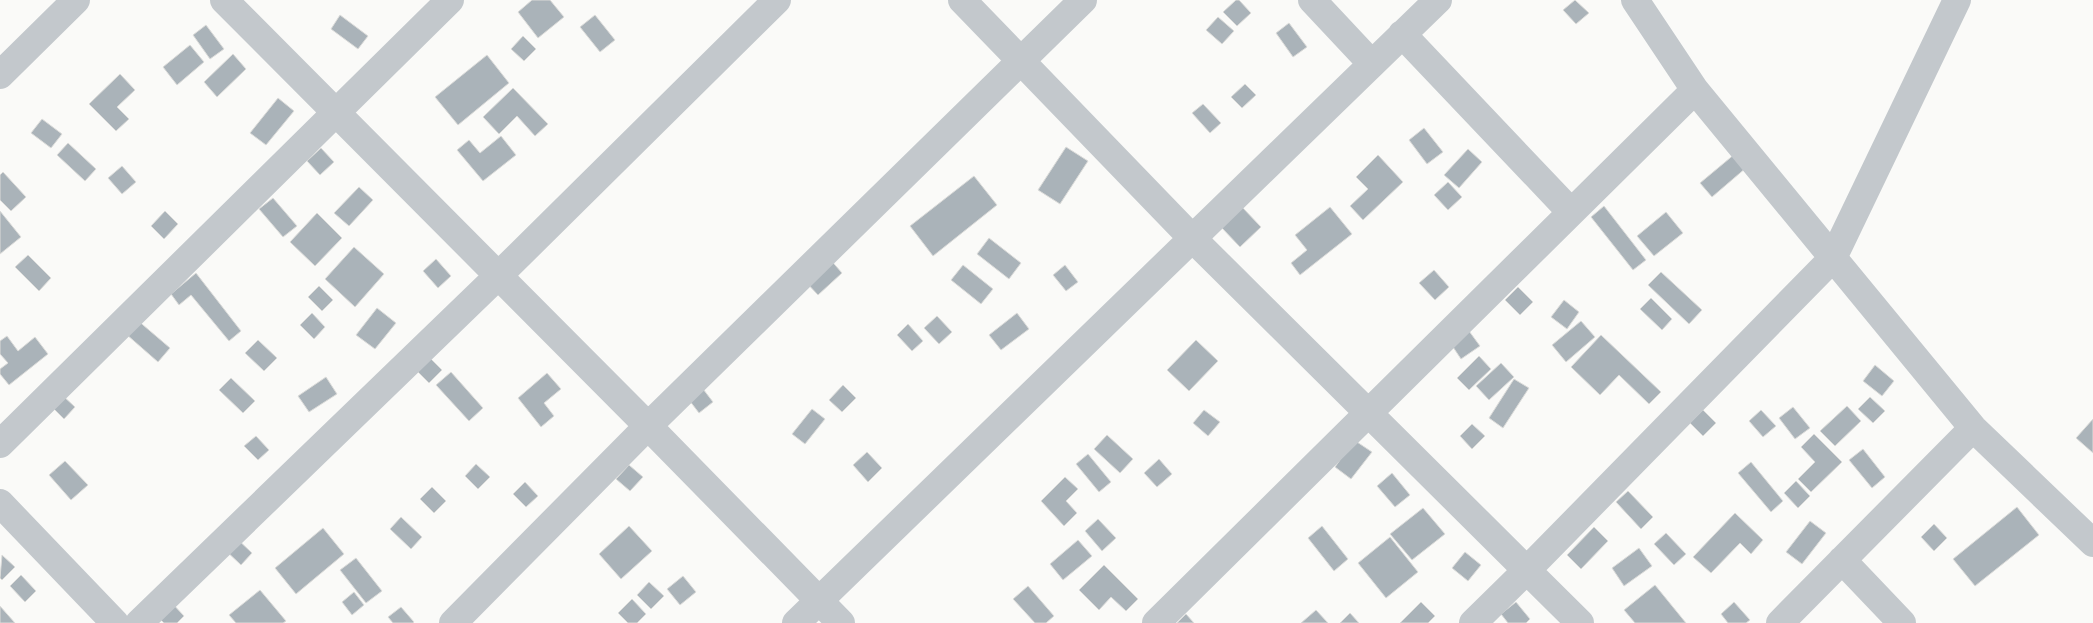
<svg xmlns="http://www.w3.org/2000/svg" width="2093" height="623" viewBox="0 0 2093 623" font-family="'Source Sans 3',sans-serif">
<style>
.building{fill:#aab3b9;stroke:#dcdcda}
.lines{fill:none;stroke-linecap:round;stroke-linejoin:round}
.street{stroke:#c3c8cc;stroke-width:28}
</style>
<rect width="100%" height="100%" fill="#fafaf8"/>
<path class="building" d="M532,0H550L564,17L538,38L518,12Z
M1236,0H1239L1251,13L1237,26L1223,12Z
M1575,0L1589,13L1576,24L1563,10Z
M340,15L368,36L358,49L331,29Z
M595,15L615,40L600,52L580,27Z
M1218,17L1234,31L1222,44L1206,30Z
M1289,23L1307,47L1293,57L1276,33Z
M206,25L224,49L210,59L193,35Z
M523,36L536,49L524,61L511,49Z
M190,45L204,62L177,85L163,67Z
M233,54L246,69L217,97L204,82Z
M487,55L509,83L458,125L435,97Z
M120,74L135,90L117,107L129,119L116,131L89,104Z
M1245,84L1256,95L1242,108L1231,97Z
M513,88L548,124L535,136L517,116L499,134L483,117Z
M278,98L294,111L266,145L250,133Z
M1203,104L1221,123L1210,133L1192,113Z
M42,119L62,134L51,148L31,133Z
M1424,128L1443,152L1427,164L1409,140Z
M501,136L516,155L483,181L457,150L469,140L480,153Z
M68,143L96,169L85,181L57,155Z
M1066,147L1088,161L1060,204L1038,190Z
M321,148L334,162L320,175L307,161Z
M1468,149L1482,162L1459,188L1444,175Z
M1736,153L1747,167L1712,197L1700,183Z
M1378,155L1403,182L1363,220L1350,206L1368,189L1356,177Z
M122,166L136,182L122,194L108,178Z
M3,172L26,197L11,211L0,200V175Z
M974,176L997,205L933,256L910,226Z
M1448,182L1462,197L1448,210L1434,195Z
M359,187L373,200L349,226L334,213Z
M273,198L297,226L283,237L259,209Z
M1604,206L1646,260L1633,270L1591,217Z
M1242,207L1261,227L1240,247L1221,227Z
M1330,207L1352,234L1300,275L1291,263L1307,250L1295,235Z
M0,211L21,237L0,254Z
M165,211L178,224L164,239L151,226Z
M1666,212L1683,233L1654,256L1637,236Z
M317,213L342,238L315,266L290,242Z
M989,238L1021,263L1009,279L977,254Z
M354,247L384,274L355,307L325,279Z
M28,255L51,278L39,291L15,267Z
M829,258L842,273L818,295L804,280Z
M436,259L451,276L438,288L423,271Z
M963,265L993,289L981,304L951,280Z
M1065,265L1078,282L1066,291L1053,275Z
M1434,270L1449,287L1435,300L1419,283Z
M1661,272L1702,310L1689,324L1648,285Z
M196,273L241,331L229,341L191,295L179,305L171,294Z
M319,286L333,300L322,311L308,297Z
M1518,287L1533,302L1520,315L1505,300Z
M1651,298L1672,319L1662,330L1640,309Z
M1564,300L1579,312L1567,329L1551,317Z
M377,308L396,323L375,349L356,335Z
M129,313L170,348L158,362L118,327Z
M312,313L325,327L314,339L300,325Z
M1017,313L1029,329L1001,350L989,335Z
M937,316L952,332L939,344L924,328Z
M1581,321L1595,337L1566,362L1552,345Z
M908,324L923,341L912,351L897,335Z
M1469,331L1480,346L1461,359L1451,344Z
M1601,335L1661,392L1649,404L1619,375L1600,395L1571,367Z
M7,336L18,351L35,337L48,354L9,385L0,374V369L8,363L0,354V341Z
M258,340L277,358L264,371L245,353Z
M1196,340L1218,361L1189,391L1167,370Z
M1479,356L1491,369L1469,390L1457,378Z
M430,358L442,370L429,383L417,371Z
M1501,363L1514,377L1489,400L1476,386Z
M1875,365L1894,381L1882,396L1863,381Z
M451,372L483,408L469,421L436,385Z
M547,373L561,389L544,403L554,416L541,427L518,398Z
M326,377L337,394L309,412L298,396Z
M231,378L255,401L243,413L219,390Z
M1514,379L1529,388L1503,428L1489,418Z
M700,385L713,402L699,413L686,396Z
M843,385L856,398L842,412L829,400Z
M61,394L75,407L64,419L50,405Z
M1870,397L1885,411L1873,423L1858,409Z
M1847,406L1861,421L1835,446L1820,431Z
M1793,407L1810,428L1795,439L1779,418Z
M812,409L825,419L805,444L792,434Z
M1204,410L1220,422L1208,436L1193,423Z
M1703,410L1716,423L1703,436L1690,423Z
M1761,410L1776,426L1763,437L1749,421Z
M2093,419V453L2076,438Z
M1472,424L1485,436L1472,449L1460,436Z
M1814,434L1842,462L1811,492L1798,479L1815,462L1801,447Z
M1107,435L1133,459L1120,473L1094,449Z
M256,436L269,450L258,460L244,446Z
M1354,440L1372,452L1351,479L1335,467Z
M1863,449L1885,477L1872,488L1849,460Z
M867,452L882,468L868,482L853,465Z
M1088,454L1111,482L1099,492L1076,464Z
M1159,459L1172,474L1157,487L1144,473Z
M65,461L88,485L71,500L49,475Z
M1751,462L1783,501L1771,512L1738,473Z
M476,464L490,477L478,489L465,476Z
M629,465L643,477L630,491L616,479Z
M1392,473L1410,495L1395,507L1377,486Z
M1065,477L1078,489L1066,501L1077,513L1064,526L1041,501Z
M1796,481L1810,496L1798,508L1784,493Z
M525,482L538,496L526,507L513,494Z
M432,487L446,501L434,513L420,499Z
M1628,491L1653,517L1641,529L1616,502Z
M2017,507L2039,535L1975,586L1953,559Z
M1423,508L1445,534L1412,560L1390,534Z
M1735,513L1763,540L1751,554L1740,543L1711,573L1693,557Z
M401,517L422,537L411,549L390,529Z
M1098,519L1116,538L1102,551L1085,531Z
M1810,521L1826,533L1802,564L1786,552Z
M1934,524L1947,538L1934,551L1921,537Z
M629,526L652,551L621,579L599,554Z
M1322,526L1348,559L1334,571L1308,538Z
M1594,527L1608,541L1581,569L1567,555Z
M323,528L344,554L296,594L275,568Z
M1666,533L1686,554L1674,565L1654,544Z
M233,535L252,553L241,565L222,547Z
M1390,537L1418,572L1386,598L1358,563Z
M1078,540L1092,556L1063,580L1050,564Z
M1639,548L1652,566L1624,586L1612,568Z
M1465,552L1481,565L1468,581L1452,568Z
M2,555L15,567L2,580L0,578Z
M356,558L382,591L366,603L340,570Z
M1104,565L1138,599L1126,611L1111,597L1099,610L1079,590Z
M21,575L36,591L25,602L10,586Z
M683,576L696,592L680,605L667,589Z
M649,582L664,596L651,609L637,595Z
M1655,585L1686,623H1635L1624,610Z
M1028,586L1054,616L1046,623H1035L1013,599Z
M260,590L286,621L283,623H236L229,615Z
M354,592L364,605L352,615L342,602Z
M632,599L646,614L637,623H628L618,613Z
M171,602L184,616L177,623H164L157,616Z
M1421,602L1435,616L1428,623H1400Z
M1516,602L1530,619L1526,623H1508L1501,614Z
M1734,602L1750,620L1746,623H1728L1721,614Z
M0,606L15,623H0Z
M401,607L414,622L413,623H393L388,617Z
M1316,610L1328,623H1301Z
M1350,613L1359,623H1340Z
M1186,614L1194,623H1177Z"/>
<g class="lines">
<path class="street" d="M224,0L648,426L841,623
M962,0L1192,238L1580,623
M1312,0L1372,64
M1635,0L1695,90L1973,428L2093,543
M1402,34L1571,212
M0,75L76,0
M0,444L450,0
M0,503L115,623
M1842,560L1902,623
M139,623L498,276L777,0
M453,623L648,426L1083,0
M796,623L1438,0
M1156,623L1695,90
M1473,623L1527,570L1833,258L1957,0
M1780,623L1973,428"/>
</g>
</svg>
